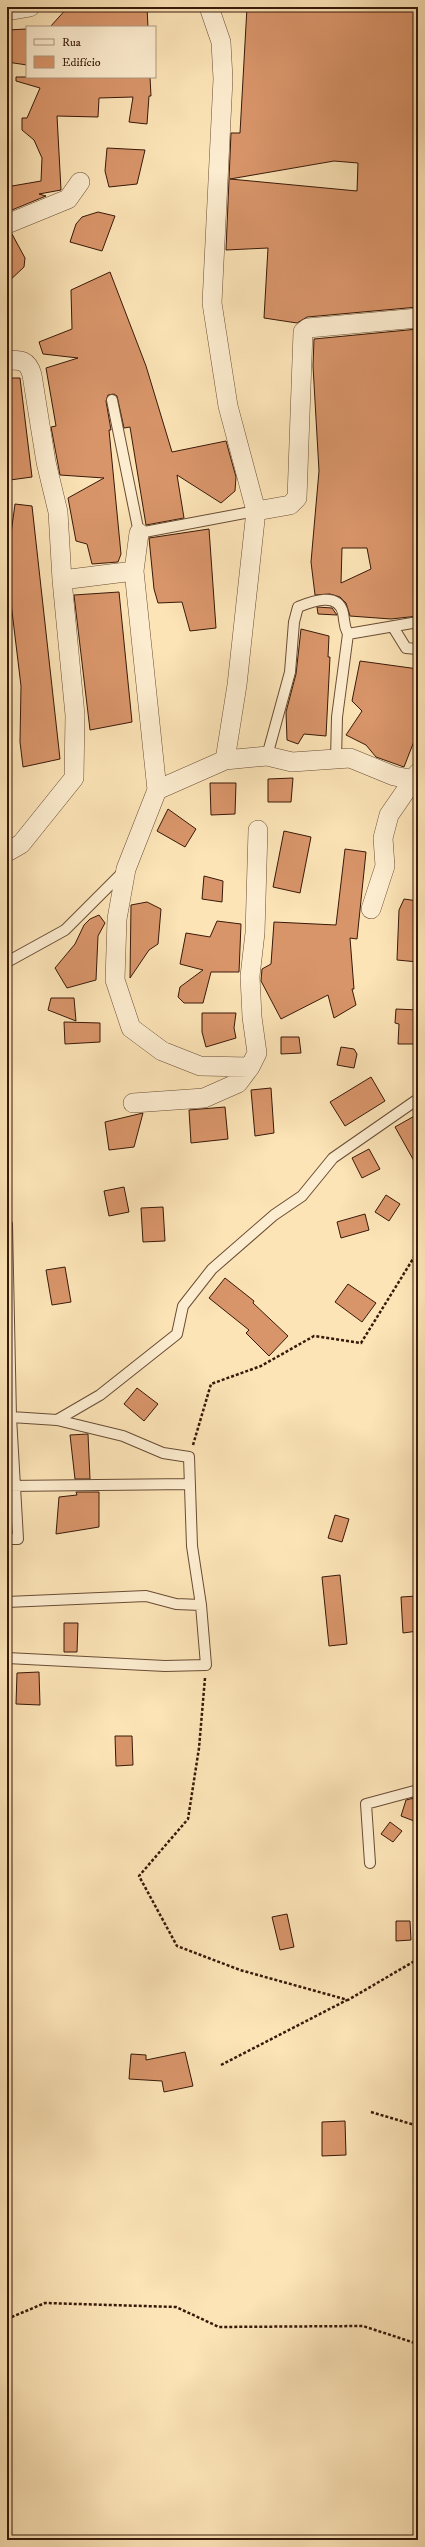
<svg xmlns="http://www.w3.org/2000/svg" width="425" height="2547" viewBox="0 0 425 2547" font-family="'IM FELL DW Pica',serif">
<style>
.building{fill:#d9956a;stroke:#381909;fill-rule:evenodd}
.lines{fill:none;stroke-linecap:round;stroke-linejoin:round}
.lane-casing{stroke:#694c34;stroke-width:12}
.street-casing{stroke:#694c34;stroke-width:20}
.path{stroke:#381909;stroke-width:2.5;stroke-dasharray:3 2;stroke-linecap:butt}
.lane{stroke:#fdedd0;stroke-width:10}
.street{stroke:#fdedd0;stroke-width:19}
</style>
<rect width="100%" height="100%" fill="#fce4b7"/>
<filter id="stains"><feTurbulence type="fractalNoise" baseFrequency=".005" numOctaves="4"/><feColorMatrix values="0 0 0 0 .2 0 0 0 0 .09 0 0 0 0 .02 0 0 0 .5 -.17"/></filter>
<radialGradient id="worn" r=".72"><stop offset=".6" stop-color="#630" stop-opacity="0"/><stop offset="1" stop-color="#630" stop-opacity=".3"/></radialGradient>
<path class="building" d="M68,7H147L148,27H50Z
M247,7H418V107L414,172L418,180V216H415L418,239V307L307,317L297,323L264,318L268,248L226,250L231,133H240ZM334,161L358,163L357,191L230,179Z
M27,29V65L7,62V30Z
M16,77H150L151,96H149L147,124L129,122L133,97L99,98L98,117L57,116L61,190L39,194L46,196L7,212V185L12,186L41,181L42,158L34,140L22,130V118H27L40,88L16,81Z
M107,148L145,150L137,184L109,187L105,171Z
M98,212L115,216L102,251L70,242L76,224L82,217Z
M12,234L25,258L24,267L7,283V235Z
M110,272L146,366L172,452L226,441L236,477L235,491L221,503L177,475L184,518L146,525L130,427L124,428L117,396L114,394L108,395L106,401L111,430H109L121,554L118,562L92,564L87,544L76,541L68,498L104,478L60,475L51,427L56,426L46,368L78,358L43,354L39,342L72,329L71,290Z
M418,329V616L391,619L350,616L346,603L340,597L330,594L315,595L311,562L319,471L313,366L314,339ZM342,548H367L371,569L341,583Z
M13,378H20L32,477L10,480L7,468V380Z
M15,504L32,506L60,759L23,767L20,742L21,686L11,603L10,541Z
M209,529L216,628L190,631L182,602L158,603L154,589L149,538Z
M119,592L132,722L90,730L74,595Z
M317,607L332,608L337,615L318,614Z
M301,629L329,636L328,657H330L326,736L304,734L298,744L287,740L286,712L296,674Z
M360,661L418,669V731L404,767L376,757L366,745L346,735L362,711L352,701Z
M293,778L291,802H268V779Z
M210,783H236L235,814L211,815Z
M168,809L196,829L185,847L157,831Z
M284,831L311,837L300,893L273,887Z
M345,849L366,852L357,939L350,938L354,989H352L356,1005L334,1018L328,995L281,1019L261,981L262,969L271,964L274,922L336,925Z
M204,876L223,881L222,902L202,899Z
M404,899L418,901V962L397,960L399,910Z
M147,902L161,909L158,944L149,950L130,978L131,905Z
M99,915L105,923L98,936L96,980L67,988L55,968L75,944L84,925L90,919Z
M217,921L241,924L239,972H211L203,1003H184L178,997L180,987L203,970L180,964L186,933L210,937Z
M51,998H74L76,1021L48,1010Z
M396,1009L418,1010V1044H398L399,1024L395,1023Z
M202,1013H236L234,1028L236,1038L206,1047L202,1032Z
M64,1022L100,1023V1042L65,1044Z
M281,1037H299L301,1053L281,1054Z
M341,1047L354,1049L357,1054L354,1068L337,1065Z
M371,1077L385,1101L345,1126L330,1102Z
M271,1088L274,1133L255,1136L251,1090Z
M225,1107L228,1139L191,1143L189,1110Z
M143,1113L134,1147L109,1150L105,1122Z
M418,1114V1168L395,1127Z
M369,1149L380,1169L362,1178L352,1158Z
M124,1187L129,1212L109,1216L104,1191Z
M386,1195L400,1204L389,1221L375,1212Z
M163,1207L165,1241L143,1242L141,1208Z
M365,1214L369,1230L341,1238L337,1222Z
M65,1267L71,1302L52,1305L46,1270Z
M225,1278L254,1301L253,1303L288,1336L269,1356L246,1333L249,1330L209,1298Z
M348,1284L376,1303L362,1322L335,1302Z
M137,1388L158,1404L144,1421L124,1404Z
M88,1434L90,1479H75L70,1435Z
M76,1492H99V1527L56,1534L59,1497L77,1495Z
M335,1515L349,1519L342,1542L328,1538Z
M340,1575L347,1644L329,1646L322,1577Z
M417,1596L418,1631L403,1633L401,1597Z
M64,1623H78L77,1652H64Z
M39,1672L40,1705L16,1704L17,1673Z
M115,1736H132L133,1765L116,1766Z
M418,1797V1809L414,1821L401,1816L406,1800Z
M390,1822L402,1831L393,1842L381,1834Z
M287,1914L294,1947L280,1950L272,1917Z
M396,1921H410L411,1940L396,1941Z
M185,2052L193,2086L164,2092L162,2081L129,2079L131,2054L146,2055V2060Z
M345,2121L346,2155L322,2156V2122Z"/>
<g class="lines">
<defs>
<path id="lane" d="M112,400L139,533L256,511
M393,627L406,648L418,649
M348,634L418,622
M267,756L290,672L294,622L298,607C311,602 338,591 343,613C345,622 343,624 348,634L337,717L336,759
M7,962L65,930L123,872
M7,1224L11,1417L57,1420L100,1395L177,1334L183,1306L212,1269L274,1215L302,1196L333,1158L418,1099
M7,1417H11L18,1539H7
M7,1486L190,1484
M7,1602L146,1596L176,1604L201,1605L192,1546L189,1457L163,1453L123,1436L57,1420
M7,1658L165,1666L206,1665L201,1605
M370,1863L366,1804L418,1790"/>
<path id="street" d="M209,7L221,42L223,79L212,303L228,406L256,511L237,685L225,760L157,790L126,869L117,919L115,980L131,1028L162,1051L200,1066L250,1067
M7,11L30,7
M7,224L68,199L80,182
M7,360C21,360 28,360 32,375L46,462L58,512L62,580L134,571L139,533
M256,511L290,505L297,498L303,332L308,328L418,318
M134,571L157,790
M225,760L267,756L292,762L350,758L394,776L415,780
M7,852L21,844L74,778L75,715L62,580
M371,909L385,866L383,838L389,815L418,773
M133,1103L204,1098L238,1083L250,1067L257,1053L252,1017L250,976L255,933L258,830"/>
</defs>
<use href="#lane" class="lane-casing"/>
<use href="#street" class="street-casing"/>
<path class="path" d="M193,1445L211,1384L261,1366L314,1336L361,1343L416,1254V1215L418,1212
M205,1678L199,1748L188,1819L139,1876L177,1946L240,1970L348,2000L418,1959
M221,2065L347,2000
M371,2112L418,2126
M7,2319L45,2303L176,2307L219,2327L363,2326L418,2344"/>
<use href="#lane" class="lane"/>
<use href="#street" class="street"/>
</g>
<rect width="425" height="2547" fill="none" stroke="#fce4b7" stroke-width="24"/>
<rect x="8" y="8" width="409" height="2531" fill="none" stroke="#381909" stroke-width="2"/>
<rect x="12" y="12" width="401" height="2523" fill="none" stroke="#381909"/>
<rect x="26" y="26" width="130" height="52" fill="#fdedd0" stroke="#ae9880"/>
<rect x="34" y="39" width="20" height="6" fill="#fdedd0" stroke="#ae9880"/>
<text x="62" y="46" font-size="12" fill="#381909">Rua</text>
<rect x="34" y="56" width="20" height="12" fill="#d9956a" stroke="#ae9880"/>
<text x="62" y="66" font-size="12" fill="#381909">Edifício</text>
<rect width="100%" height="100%" filter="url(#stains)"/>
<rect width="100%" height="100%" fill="url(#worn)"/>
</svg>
